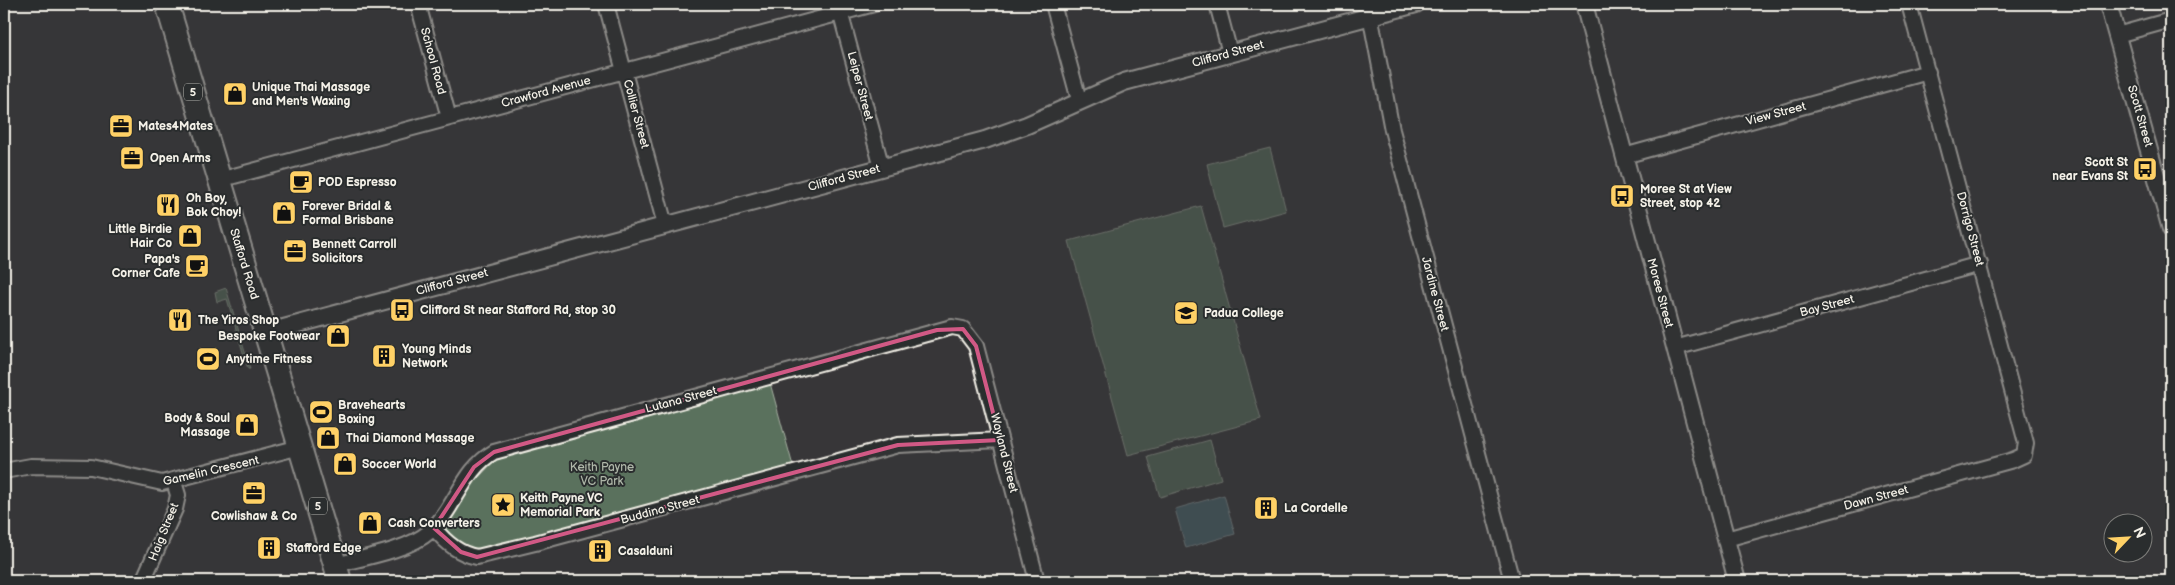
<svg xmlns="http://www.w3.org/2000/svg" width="2175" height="585" viewBox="0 0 2175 585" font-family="'Balsamiq Sans',sans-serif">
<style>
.green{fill:#5a715d;stroke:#a7b1a2}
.water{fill:#4b686f;stroke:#8f9f9f}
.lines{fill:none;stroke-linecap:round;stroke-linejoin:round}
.minor-casing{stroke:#f4f1e8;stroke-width:18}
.tertiary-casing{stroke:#f4f1e8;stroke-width:20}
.trunk-casing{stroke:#f4f1e8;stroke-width:26}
.minor{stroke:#2a2d2e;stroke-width:14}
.tertiary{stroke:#2a2d2e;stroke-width:16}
.trunk{stroke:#2a2d2e;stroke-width:22}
.marked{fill:none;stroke:#d15985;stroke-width:4;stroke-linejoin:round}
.labels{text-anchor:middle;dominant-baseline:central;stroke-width:4;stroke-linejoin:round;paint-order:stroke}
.shield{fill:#2a2d2e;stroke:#b7b6b0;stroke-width:1}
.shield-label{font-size:11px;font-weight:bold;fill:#f4f1e8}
.street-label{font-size:12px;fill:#f4f1e8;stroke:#2a2d2e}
.poi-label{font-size:12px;font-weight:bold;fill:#f4f1e8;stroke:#2a2d2e;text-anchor:start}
.park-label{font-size:12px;fill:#afb7a9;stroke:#2a2d2e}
</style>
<rect width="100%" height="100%" fill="#373638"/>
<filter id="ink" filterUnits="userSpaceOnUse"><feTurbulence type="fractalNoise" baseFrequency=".02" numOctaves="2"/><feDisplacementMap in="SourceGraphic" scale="10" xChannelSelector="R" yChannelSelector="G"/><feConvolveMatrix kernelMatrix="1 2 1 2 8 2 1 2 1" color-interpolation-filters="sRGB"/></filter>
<g filter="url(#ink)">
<path class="green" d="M1270,148L1286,211L1223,228L1207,164Z
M1201,206L1261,420L1128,455L1069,241Z
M226,288L250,369H248L227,299L217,302L215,292Z
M770,383L793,466L480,551H469L444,532L470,487L495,460Z
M1210,440L1221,479L1160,497L1148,457Z"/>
<path class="water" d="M1224,495L1235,534L1186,548L1175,509Z"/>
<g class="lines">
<defs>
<path id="minor" d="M418,4L449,118
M606,4L665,225
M838,4L882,168
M1053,4L1079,100
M1217,4L1230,53
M1368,4L1392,130L1512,581
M2117,35L2171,20
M1624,156L1928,72
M219,180L874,4
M1675,348L1980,264
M4,471L31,466L91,467L162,483L300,447
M434,528C445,542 458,554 477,557L535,543L898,445L1000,440
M1726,539L2013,460L2024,455L2026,443L1909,4
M335,565C362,558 409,550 429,532C456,509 462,470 494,452L952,327L963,329L976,346L1037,581
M143,581L175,509L178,495L174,482"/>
<path id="tertiary" d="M1584,4L1737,581
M2108,4L2171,229
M265,333L985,140L1027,125L1124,82L1416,4"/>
<path id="trunk" d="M167,4L340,581"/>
</defs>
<use href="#minor" class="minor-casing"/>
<use href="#tertiary" class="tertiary-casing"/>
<use href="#trunk" class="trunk-casing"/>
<use href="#minor" class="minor"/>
<use href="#tertiary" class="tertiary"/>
<use href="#trunk" class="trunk"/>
</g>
</g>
<path d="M0 0H2175V585H0ZM963,329L976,346L1000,440L898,445L477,557L461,552L434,528L474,467L494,452L937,330Z" fill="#373638" fill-opacity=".55" fill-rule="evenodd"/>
<path class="marked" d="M963,329L976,346L1000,440L898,445L477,557L461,552L434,528L474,467L494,452L937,330Z"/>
<defs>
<symbol id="shop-square" viewBox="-11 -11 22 22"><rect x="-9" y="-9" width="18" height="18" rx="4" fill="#ffd166" stroke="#2a2d2e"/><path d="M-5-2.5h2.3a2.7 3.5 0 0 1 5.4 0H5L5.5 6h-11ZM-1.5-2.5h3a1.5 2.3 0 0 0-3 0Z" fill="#111"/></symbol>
<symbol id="office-square" viewBox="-11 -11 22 22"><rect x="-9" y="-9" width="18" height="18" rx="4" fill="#ffd166" stroke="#2a2d2e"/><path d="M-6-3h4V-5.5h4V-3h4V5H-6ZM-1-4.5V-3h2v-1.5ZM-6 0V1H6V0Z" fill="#111"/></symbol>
<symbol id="bus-square" viewBox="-11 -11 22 22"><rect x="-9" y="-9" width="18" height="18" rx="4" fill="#ffd166" stroke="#2a2d2e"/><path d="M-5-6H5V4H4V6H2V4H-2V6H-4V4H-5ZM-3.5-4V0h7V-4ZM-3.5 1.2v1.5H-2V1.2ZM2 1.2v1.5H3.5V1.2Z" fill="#111"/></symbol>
<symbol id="cafe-square" viewBox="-11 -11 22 22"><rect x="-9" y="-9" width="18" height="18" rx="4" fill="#ffd166" stroke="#2a2d2e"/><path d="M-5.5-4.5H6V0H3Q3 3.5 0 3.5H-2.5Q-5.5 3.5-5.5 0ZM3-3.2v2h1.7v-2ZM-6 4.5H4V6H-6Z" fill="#111"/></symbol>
<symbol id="restaurant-square" viewBox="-11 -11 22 22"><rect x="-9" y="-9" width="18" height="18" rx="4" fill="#ffd166" stroke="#2a2d2e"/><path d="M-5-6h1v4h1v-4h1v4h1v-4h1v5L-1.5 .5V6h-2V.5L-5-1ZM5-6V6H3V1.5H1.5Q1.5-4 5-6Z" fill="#111"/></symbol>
<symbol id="school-square" viewBox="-11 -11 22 22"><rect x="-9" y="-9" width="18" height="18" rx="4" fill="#ffd166" stroke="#2a2d2e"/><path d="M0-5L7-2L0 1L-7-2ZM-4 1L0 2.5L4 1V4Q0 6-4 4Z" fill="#111"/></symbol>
<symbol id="building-square" viewBox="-11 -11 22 22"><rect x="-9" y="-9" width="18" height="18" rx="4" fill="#ffd166" stroke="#2a2d2e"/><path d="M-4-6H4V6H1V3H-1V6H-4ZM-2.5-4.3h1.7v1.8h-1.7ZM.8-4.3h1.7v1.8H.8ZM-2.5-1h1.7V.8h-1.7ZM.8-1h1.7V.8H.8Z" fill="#111"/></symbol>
<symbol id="stadium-square" viewBox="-11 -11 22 22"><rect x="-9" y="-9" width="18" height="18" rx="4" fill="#ffd166" stroke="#2a2d2e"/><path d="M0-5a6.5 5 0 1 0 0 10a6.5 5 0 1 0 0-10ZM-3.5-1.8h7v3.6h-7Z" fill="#111"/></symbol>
<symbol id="sight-square" viewBox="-11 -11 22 22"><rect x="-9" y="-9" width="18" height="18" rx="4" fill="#ffd166" stroke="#2a2d2e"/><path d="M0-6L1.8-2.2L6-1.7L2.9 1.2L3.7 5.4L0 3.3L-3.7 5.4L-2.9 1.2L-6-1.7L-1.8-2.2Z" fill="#111"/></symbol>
</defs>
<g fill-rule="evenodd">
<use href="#shop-square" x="221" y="80" width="28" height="28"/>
<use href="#office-square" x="107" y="112" width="28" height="28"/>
<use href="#office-square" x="118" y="144" width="28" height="28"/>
<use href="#bus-square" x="2131" y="155" width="28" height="28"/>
<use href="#cafe-square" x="287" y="168" width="28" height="28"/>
<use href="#bus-square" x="1608" y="182" width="28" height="28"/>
<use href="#restaurant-square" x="154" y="191" width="28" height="28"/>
<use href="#shop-square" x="270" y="199" width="28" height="28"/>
<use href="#shop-square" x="176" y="222" width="28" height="28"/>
<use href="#office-square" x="281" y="237" width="28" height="28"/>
<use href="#cafe-square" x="183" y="252" width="28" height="28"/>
<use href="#bus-square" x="388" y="296" width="28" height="28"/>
<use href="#school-square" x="1172" y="299" width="28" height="28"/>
<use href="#restaurant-square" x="166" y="306" width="28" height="28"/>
<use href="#shop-square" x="324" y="322" width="28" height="28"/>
<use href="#building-square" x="370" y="342" width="28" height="28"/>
<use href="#stadium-square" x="194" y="345" width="28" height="28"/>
<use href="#stadium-square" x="307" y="398" width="28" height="28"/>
<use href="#shop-square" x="233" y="411" width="28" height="28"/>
<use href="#shop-square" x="314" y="424" width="28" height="28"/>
<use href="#shop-square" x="331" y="450" width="28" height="28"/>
<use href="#office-square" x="240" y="479" width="28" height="28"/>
<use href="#sight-square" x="489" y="491" width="28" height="28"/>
<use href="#building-square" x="1252" y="494" width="28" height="28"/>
<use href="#shop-square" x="356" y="509" width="28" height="28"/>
<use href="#building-square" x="255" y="534" width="28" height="28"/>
<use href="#building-square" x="586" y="537" width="28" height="28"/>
</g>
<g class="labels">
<g class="shield">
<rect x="184" y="83.5" width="18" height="17" rx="4"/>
<rect x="309" y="497.5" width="18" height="17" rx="4"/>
</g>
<g class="shield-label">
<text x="193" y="92">5</text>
<text x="318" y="506">5</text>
</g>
<g class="street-label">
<text transform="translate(1228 54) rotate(-15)">Clifford Street</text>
<text transform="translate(433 61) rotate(75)">School Road</text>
<text transform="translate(860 86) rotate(75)">Leiper Street</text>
<text transform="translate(546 92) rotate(-15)">Crawford Avenue</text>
<text transform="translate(636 114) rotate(75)">Collier Street</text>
<text transform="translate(1776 114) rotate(-15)">View Street</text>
<text transform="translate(2140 116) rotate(74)">Scott Street</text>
<text transform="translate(844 178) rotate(-15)">Clifford Street</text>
<text transform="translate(1970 229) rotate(75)">Dorrigo Street</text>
<text transform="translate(244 264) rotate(73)">Stafford Road</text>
<text transform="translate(452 282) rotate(-15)">Clifford Street</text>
<text transform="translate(1660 293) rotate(75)">Moree Street</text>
<text transform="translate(1435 294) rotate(75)">Jardine Street</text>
<text transform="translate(1827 306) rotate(-15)">Bay Street</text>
<text transform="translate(681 400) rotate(-15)">Lutana Street</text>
<text transform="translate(1004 453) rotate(76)">Wayland Street</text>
<text transform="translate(211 471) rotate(-13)">Gamelin Crescent</text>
<text transform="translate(1876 498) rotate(-15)">Dawn Street</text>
<text transform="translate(660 510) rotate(-15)">Buddina Street</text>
<text transform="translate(164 532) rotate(-68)">Haig Street</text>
</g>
<g class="poi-label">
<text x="252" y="87">Unique Thai Massage<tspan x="252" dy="14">and Men's Waxing</tspan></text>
<text x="138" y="126">Mates4Mates</text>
<text x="150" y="158">Open Arms</text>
<text x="2128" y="162" text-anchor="end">Scott St<tspan x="2128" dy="14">near Evans St</tspan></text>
<text x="318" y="182">POD Espresso</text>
<text x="1640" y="189">Moree St at View<tspan x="1640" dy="14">Street, stop 42</tspan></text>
<text x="186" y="198">Oh Boy,<tspan x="186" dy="14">Bok Choy!</tspan></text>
<text x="302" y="206">Forever Bridal &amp;<tspan x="302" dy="14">Formal Brisbane</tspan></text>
<text x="172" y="229" text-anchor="end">Little Birdie<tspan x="172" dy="14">Hair Co</tspan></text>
<text x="312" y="244">Bennett Carroll<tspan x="312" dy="14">Solicitors</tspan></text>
<text x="180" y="259" text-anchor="end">Papa's<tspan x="180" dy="14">Corner Cafe</tspan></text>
<text x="420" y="310">Clifford St near Stafford Rd, stop 30</text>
<text x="1204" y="313">Padua College</text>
<text x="198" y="320">The Yiros Shop</text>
<text x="320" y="336" text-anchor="end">Bespoke Footwear</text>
<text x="402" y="349">Young Minds<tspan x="402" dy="14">Network</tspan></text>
<text x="226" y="359">Anytime Fitness</text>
<text x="338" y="405">Bravehearts<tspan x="338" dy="14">Boxing</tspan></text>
<text x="230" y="418" text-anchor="end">Body &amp; Soul<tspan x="230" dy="14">Massage</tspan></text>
<text x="346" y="438">Thai Diamond Massage</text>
<text x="362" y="464">Soccer World</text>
<text x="520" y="498">Keith Payne VC<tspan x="520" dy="14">Memorial Park</tspan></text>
<text x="1284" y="508">La Cordelle</text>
<text x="254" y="516" text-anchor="middle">Cowlishaw &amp; Co</text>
<text x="388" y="523">Cash Converters</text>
<text x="286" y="548">Stafford Edge</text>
<text x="618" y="551">Casalduni</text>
</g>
<g class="park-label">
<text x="602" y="467">Keith Payne<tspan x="602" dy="14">VC Park</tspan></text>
</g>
</g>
<rect width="2175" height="585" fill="none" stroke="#2a2d2e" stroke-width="20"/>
<rect x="10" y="10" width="2155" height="565" fill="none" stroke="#f4f1e8" stroke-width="2" filter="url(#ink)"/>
<g transform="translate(2128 538) rotate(65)"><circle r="24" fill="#2a2d2e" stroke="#7b7b78"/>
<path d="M0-4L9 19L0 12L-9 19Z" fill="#ffd166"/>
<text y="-8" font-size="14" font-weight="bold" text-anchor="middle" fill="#f4f1e8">N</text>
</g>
</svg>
